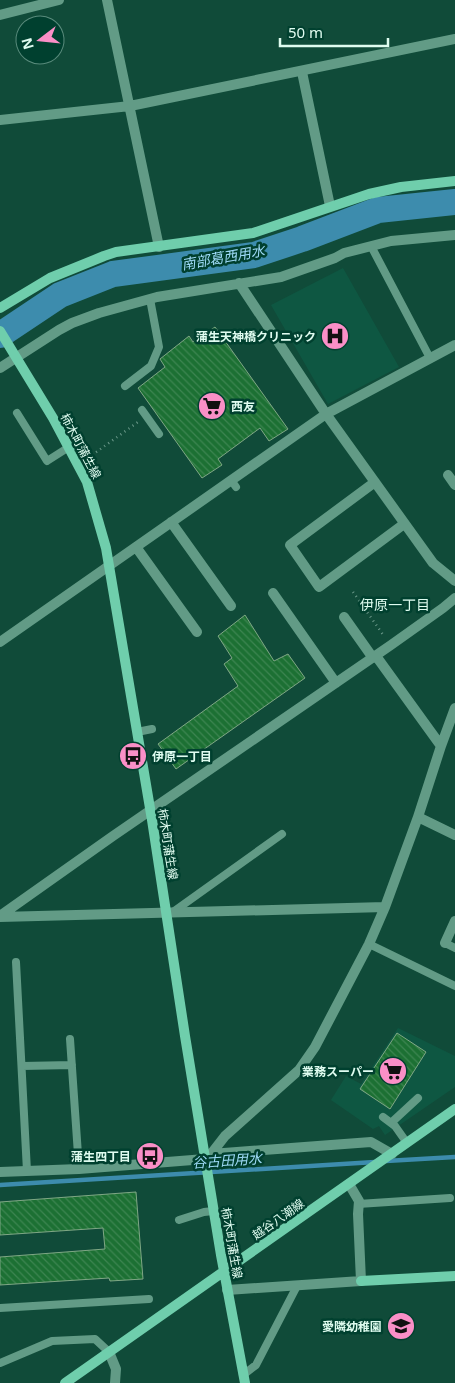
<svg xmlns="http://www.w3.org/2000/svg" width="455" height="1383" viewBox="0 0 455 1383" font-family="'Noto Sans','Noto Sans JP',sans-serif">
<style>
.built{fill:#0e5742}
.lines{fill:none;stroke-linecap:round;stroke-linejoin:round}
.stream{stroke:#3d8cad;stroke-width:4.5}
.river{stroke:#3d8cad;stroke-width:26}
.building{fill:url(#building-back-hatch);stroke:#7fa785}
.path{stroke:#6b998a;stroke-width:2.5;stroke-dasharray:1 4;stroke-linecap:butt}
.lane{stroke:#629b86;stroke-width:8}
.street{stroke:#629b86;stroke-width:10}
.secondary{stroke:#6fceac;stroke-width:10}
.labels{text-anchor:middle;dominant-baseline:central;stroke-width:5;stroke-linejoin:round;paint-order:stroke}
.poi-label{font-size:12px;font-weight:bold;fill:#dffcf0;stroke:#00402f;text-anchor:end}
.street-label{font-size:12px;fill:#dffcf0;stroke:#00402f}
.water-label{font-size:14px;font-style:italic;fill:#9edaf7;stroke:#00402f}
.neighbourhood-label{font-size:14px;fill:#dffcf0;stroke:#00402f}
</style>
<defs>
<pattern id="building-back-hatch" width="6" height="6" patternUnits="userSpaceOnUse" patternTransform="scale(1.25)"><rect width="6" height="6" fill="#1c7033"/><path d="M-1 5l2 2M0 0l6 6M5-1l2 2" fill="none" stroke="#3d8551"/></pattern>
</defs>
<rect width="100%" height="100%" fill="#104b39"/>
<path class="built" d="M343,268L399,367L328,404L271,305Z
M398,1028L455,1056V1087L385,1135L379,1126L373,1129L331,1100L346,1076L361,1084Z"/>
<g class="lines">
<path class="stream" d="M386,1161L455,1157
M0,1185L375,1162"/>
<path class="river" d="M0,335L60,295L113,274L254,255L302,239L378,210L455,202"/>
</g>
<path class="building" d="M215,327L288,429L269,441L260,428L218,459L222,465L202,478L138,388L165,367L160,359L189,336L193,342Z
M245,615L274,661L288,654L305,678L176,769L158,744L238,686L224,664L232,658L218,636Z
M397,1033L426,1052L390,1109L360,1089Z
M136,1192L143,1279L110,1281L109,1278L0,1285V1257L105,1249L103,1228L0,1235V1202Z"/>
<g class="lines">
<path class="path" d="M88,458L138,422
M353,592L384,636"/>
<path class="lane" d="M371,246L430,358
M125,386L151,366L159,347L150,299
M142,410L159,434
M17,413L47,461L69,447
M231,480L236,487
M137,732L152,729
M173,912L282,834
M445,943L455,948
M369,944L455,986
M16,962L27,1171
M70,1039L79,1169
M22,1066L72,1065
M383,1117L395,1126L407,1143
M392,1122L418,1098
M358,1204L450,1198
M179,1220L204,1212L213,1211
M0,1308L149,1299
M0,1363L52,1341L95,1339L109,1352
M243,1375L256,1365L297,1286"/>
<path class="street" d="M107,0L159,247
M0,15L59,0
M302,72L330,206
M0,120L130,106L455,39
M239,283L326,414L433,563L455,581
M0,368L59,330L72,323L99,313L157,297L281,277L335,258L344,253L391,241L455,235
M448,475L455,485
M375,482L290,545L319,587L404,524
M171,522L231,606
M136,547L197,632
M273,593L336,683
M344,617L373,658
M0,642L326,414L455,345
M376,656L441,746
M418,817L455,835
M0,916L113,836L391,645L443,608L455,598
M0,917L385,907
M445,943L455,921
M211,1154L371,1142L392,1154
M0,1172L79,1169L205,1159L211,1154L225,1136L299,1070L315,1047L369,944L385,907L418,817L441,746L455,708
M227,1290L361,1281L358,1214L359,1201L349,1184
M109,1352L116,1369L115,1383"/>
<path class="secondary" d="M0,308L50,278L104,256L116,252L253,233L369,194L401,187L455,181
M0,331L53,418L87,482L106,548L152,820L185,1036L221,1255L245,1383
M361,1281L455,1276
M65,1383L455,1109"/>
</g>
<defs>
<symbol id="hospital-disc" viewBox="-11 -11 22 22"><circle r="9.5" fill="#fa8fc7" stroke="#00402f"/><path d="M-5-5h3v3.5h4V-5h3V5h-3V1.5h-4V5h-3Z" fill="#111"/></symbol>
<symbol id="supermarket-disc" viewBox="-11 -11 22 22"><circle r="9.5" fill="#fa8fc7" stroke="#00402f"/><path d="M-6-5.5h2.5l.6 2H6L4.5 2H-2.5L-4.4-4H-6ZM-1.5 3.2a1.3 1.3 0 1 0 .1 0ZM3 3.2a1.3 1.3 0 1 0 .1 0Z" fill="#111"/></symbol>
<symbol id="bus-disc" viewBox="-11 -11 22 22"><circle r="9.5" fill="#fa8fc7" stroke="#00402f"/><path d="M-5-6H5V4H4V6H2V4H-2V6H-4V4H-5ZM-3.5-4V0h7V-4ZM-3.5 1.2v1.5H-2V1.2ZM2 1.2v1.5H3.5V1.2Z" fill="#111"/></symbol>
<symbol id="school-disc" viewBox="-11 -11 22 22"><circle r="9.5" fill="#fa8fc7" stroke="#00402f"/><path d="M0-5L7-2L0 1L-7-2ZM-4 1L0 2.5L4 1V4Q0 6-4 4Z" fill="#111"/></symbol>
</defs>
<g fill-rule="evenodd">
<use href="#hospital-disc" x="319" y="320" width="32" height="32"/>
<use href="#supermarket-disc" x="196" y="390" width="32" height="32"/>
<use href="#bus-disc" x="117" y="740" width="32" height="32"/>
<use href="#supermarket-disc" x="377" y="1055" width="32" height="32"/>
<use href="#bus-disc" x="134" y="1140" width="32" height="32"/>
<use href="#school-disc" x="385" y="1310" width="32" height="32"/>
</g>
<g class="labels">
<g class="poi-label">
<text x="316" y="336">蒲生天神橋クリニック</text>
<text x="231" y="406" text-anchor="start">西友</text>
<text x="152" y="756" text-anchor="start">伊原一丁目</text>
<text x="374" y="1071">業務スーパー</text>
<text x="131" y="1156">蒲生四丁目</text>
<text x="382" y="1326">愛隣幼稚園</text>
</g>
<g class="street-label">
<text transform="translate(81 446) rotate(62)">柿木町蒲生線</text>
<text transform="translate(168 844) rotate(81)">柿木町蒲生線</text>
<text transform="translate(278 1219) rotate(-35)">越谷八潮線</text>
<text transform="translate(232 1243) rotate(80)">柿木町蒲生線</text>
</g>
<g class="water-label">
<text transform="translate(223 257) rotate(-10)">南部葛西用水</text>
<text transform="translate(227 1160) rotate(-4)">谷古田用水</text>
</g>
<g class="neighbourhood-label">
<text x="395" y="604">伊原一丁目</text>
</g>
</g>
<g transform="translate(40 40) rotate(254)"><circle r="24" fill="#00402f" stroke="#598b7c"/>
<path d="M0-4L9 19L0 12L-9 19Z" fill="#fa8fc7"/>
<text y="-8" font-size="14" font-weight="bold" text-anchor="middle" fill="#dffcf0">N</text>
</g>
<path d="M280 38v8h108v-8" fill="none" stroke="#dffcf0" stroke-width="2.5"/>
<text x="288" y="38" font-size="15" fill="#dffcf0" stroke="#00402f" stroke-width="4" paint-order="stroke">50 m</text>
</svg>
